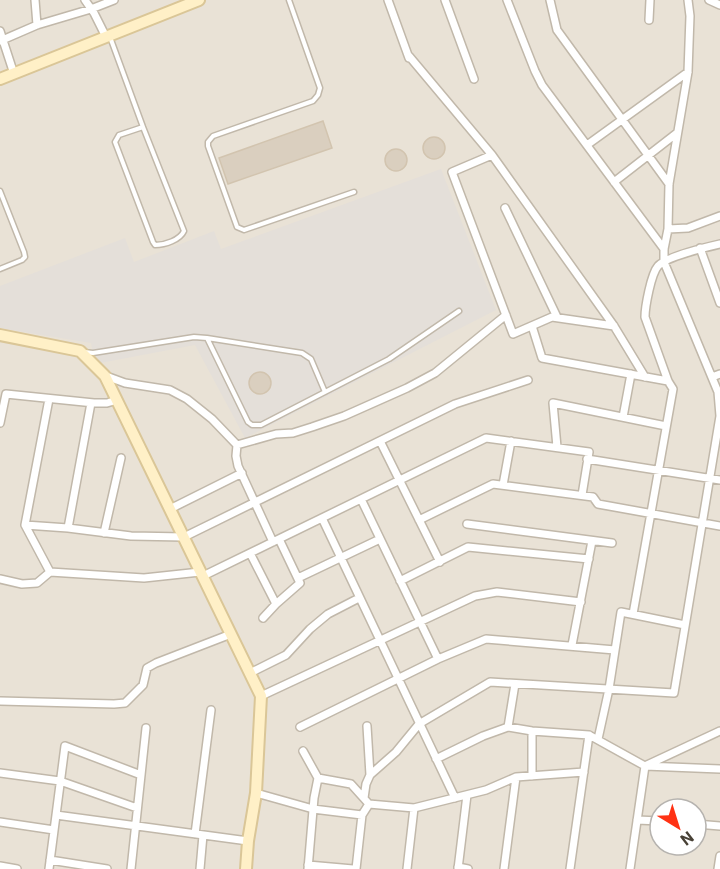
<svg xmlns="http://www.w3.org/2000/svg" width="720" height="869" viewBox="0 0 720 869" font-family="Roboto,sans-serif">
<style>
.residential{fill:#e9e2d6;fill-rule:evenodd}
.industrial{fill:#e4dfd9}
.building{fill:#dacfbf;stroke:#d2c4af;stroke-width:1.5}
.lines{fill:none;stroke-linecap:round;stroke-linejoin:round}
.lane-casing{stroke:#c1b8aa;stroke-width:7}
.street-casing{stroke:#c1b8aa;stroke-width:10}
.secondary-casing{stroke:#dac697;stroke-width:14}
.lane{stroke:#fff;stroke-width:4}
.street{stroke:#fff;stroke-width:7}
.secondary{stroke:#fff0c7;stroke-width:10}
</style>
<rect width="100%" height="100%" fill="#f5f0e8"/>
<path class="residential" d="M0,0H720V869H0ZM660,809H696V845H660Z"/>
<path class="industrial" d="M441,169L496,310L245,438L195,345L95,364L91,343L0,328V286L125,238L134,262L214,231L221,249Z"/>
<path class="building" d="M323,121L332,148L228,184L219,158Z
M423 148a11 11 0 1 1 22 0a11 11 0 1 1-22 0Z
M385 160a11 11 0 1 1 22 0a11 11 0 1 1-22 0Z
M249 383a11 11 0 1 1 22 0a11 11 0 1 1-22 0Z"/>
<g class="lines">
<defs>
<path id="lane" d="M289,0L320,88L318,95L313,101L213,136L208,142V146L237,227L244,230L354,192
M110,37L143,127L184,231C180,240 165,245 155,245L153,242L115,142L119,135L143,127
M0,191L24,252L25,257L22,260L0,269
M207,338L302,353L311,359L325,392
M84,352L93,353L194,337L207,338L248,422L252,425H261L389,359L459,311"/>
<path id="street" d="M35,0L37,25
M85,0L94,13L106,37
M388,0L409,58
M445,0L474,79
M507,0L535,71L542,85L664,249
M550,0L557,30L669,184
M709,0L720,5
M649,20L650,0
M0,31L14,74
M0,41L37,25L91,9L114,0
M409,56L492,155L614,326L645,377
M587,145L688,72
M492,155L452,172L513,334L552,317L614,326
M614,182L677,133
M505,208L557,317
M668,229L688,228L720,216
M700,248L720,303
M532,326L542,358L668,381
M106,376L125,383L170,390L187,399L212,419L237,445
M712,377L720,374
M49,399L25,525L50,572
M623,417L631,374
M0,423L6,394L94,403H107L117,400
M380,441L440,562
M237,445L276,434L293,433L312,427L344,416L407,388L435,373L506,315
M237,445L236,456L238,466L273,542
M557,447L553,403L666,426
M587,459L720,480
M503,485L511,441
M361,499L438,659
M170,509L242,473
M322,518L455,798
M419,520L493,484L593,497L598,504L720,526
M467,524L612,543
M25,525L68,528L131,536L184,537L455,404L528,380
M68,528L91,403
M104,533L121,458
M250,553L276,604
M203,576L486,438L589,452L582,495
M298,578L380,539
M0,579L22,584L37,583L50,572L144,578L200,572
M400,581L468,547L589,559
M633,614L673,389L668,381L645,317C645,307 651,274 658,266C666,257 707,247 720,244
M263,618L276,604L300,583L279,539
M572,645L592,541
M250,673L286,655L310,629L328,614L359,598
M261,696L475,596L497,592L581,602
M0,701L114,704L125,703L143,685L147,668L156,663L231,634
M367,726L370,775
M300,727L438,659L486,639L615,650
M508,727L515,684
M598,739L609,689L621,612L685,625
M303,751L318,778L314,798L308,869
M436,759L483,736L508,727L532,731L589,735L645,766L720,769
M647,765L720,731
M0,773L60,781L137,808
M532,776V731
M318,778L351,784L369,804L414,808L486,790L516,777L584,772
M256,793L313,809L362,815
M364,798L366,784L370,775L396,752L419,724L490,682L674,693L720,416L718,392L664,262V249L668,229L669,184L688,72L690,16L688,0
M56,815L248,841
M637,820L660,821
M0,822L54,830
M696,824L720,826
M195,834L211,710
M50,860L107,869
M308,865L353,869
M0,866L17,869
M458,867L468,869
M49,869L65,746L141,775
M131,869L146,728
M200,869L203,835
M356,869L362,815L369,804
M407,869L414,808
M458,869L467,795
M504,869L516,777
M570,869L589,735
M630,869L645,766
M718,869L720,856"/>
<path id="secondary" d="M0,79L199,0
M0,335L80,351L105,376L261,696L256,793L248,841L246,869"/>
</defs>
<use href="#lane" class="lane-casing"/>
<use href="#street" class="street-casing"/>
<use href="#secondary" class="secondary-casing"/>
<use href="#lane" class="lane"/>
<use href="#street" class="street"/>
<use href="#secondary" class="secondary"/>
</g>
<g transform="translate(678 827) rotate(142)"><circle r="28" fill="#ffffff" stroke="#b6b3af" stroke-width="1.5"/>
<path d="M0-4.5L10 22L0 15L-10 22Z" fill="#ff3214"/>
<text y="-9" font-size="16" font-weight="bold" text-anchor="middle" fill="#484136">N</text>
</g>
</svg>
